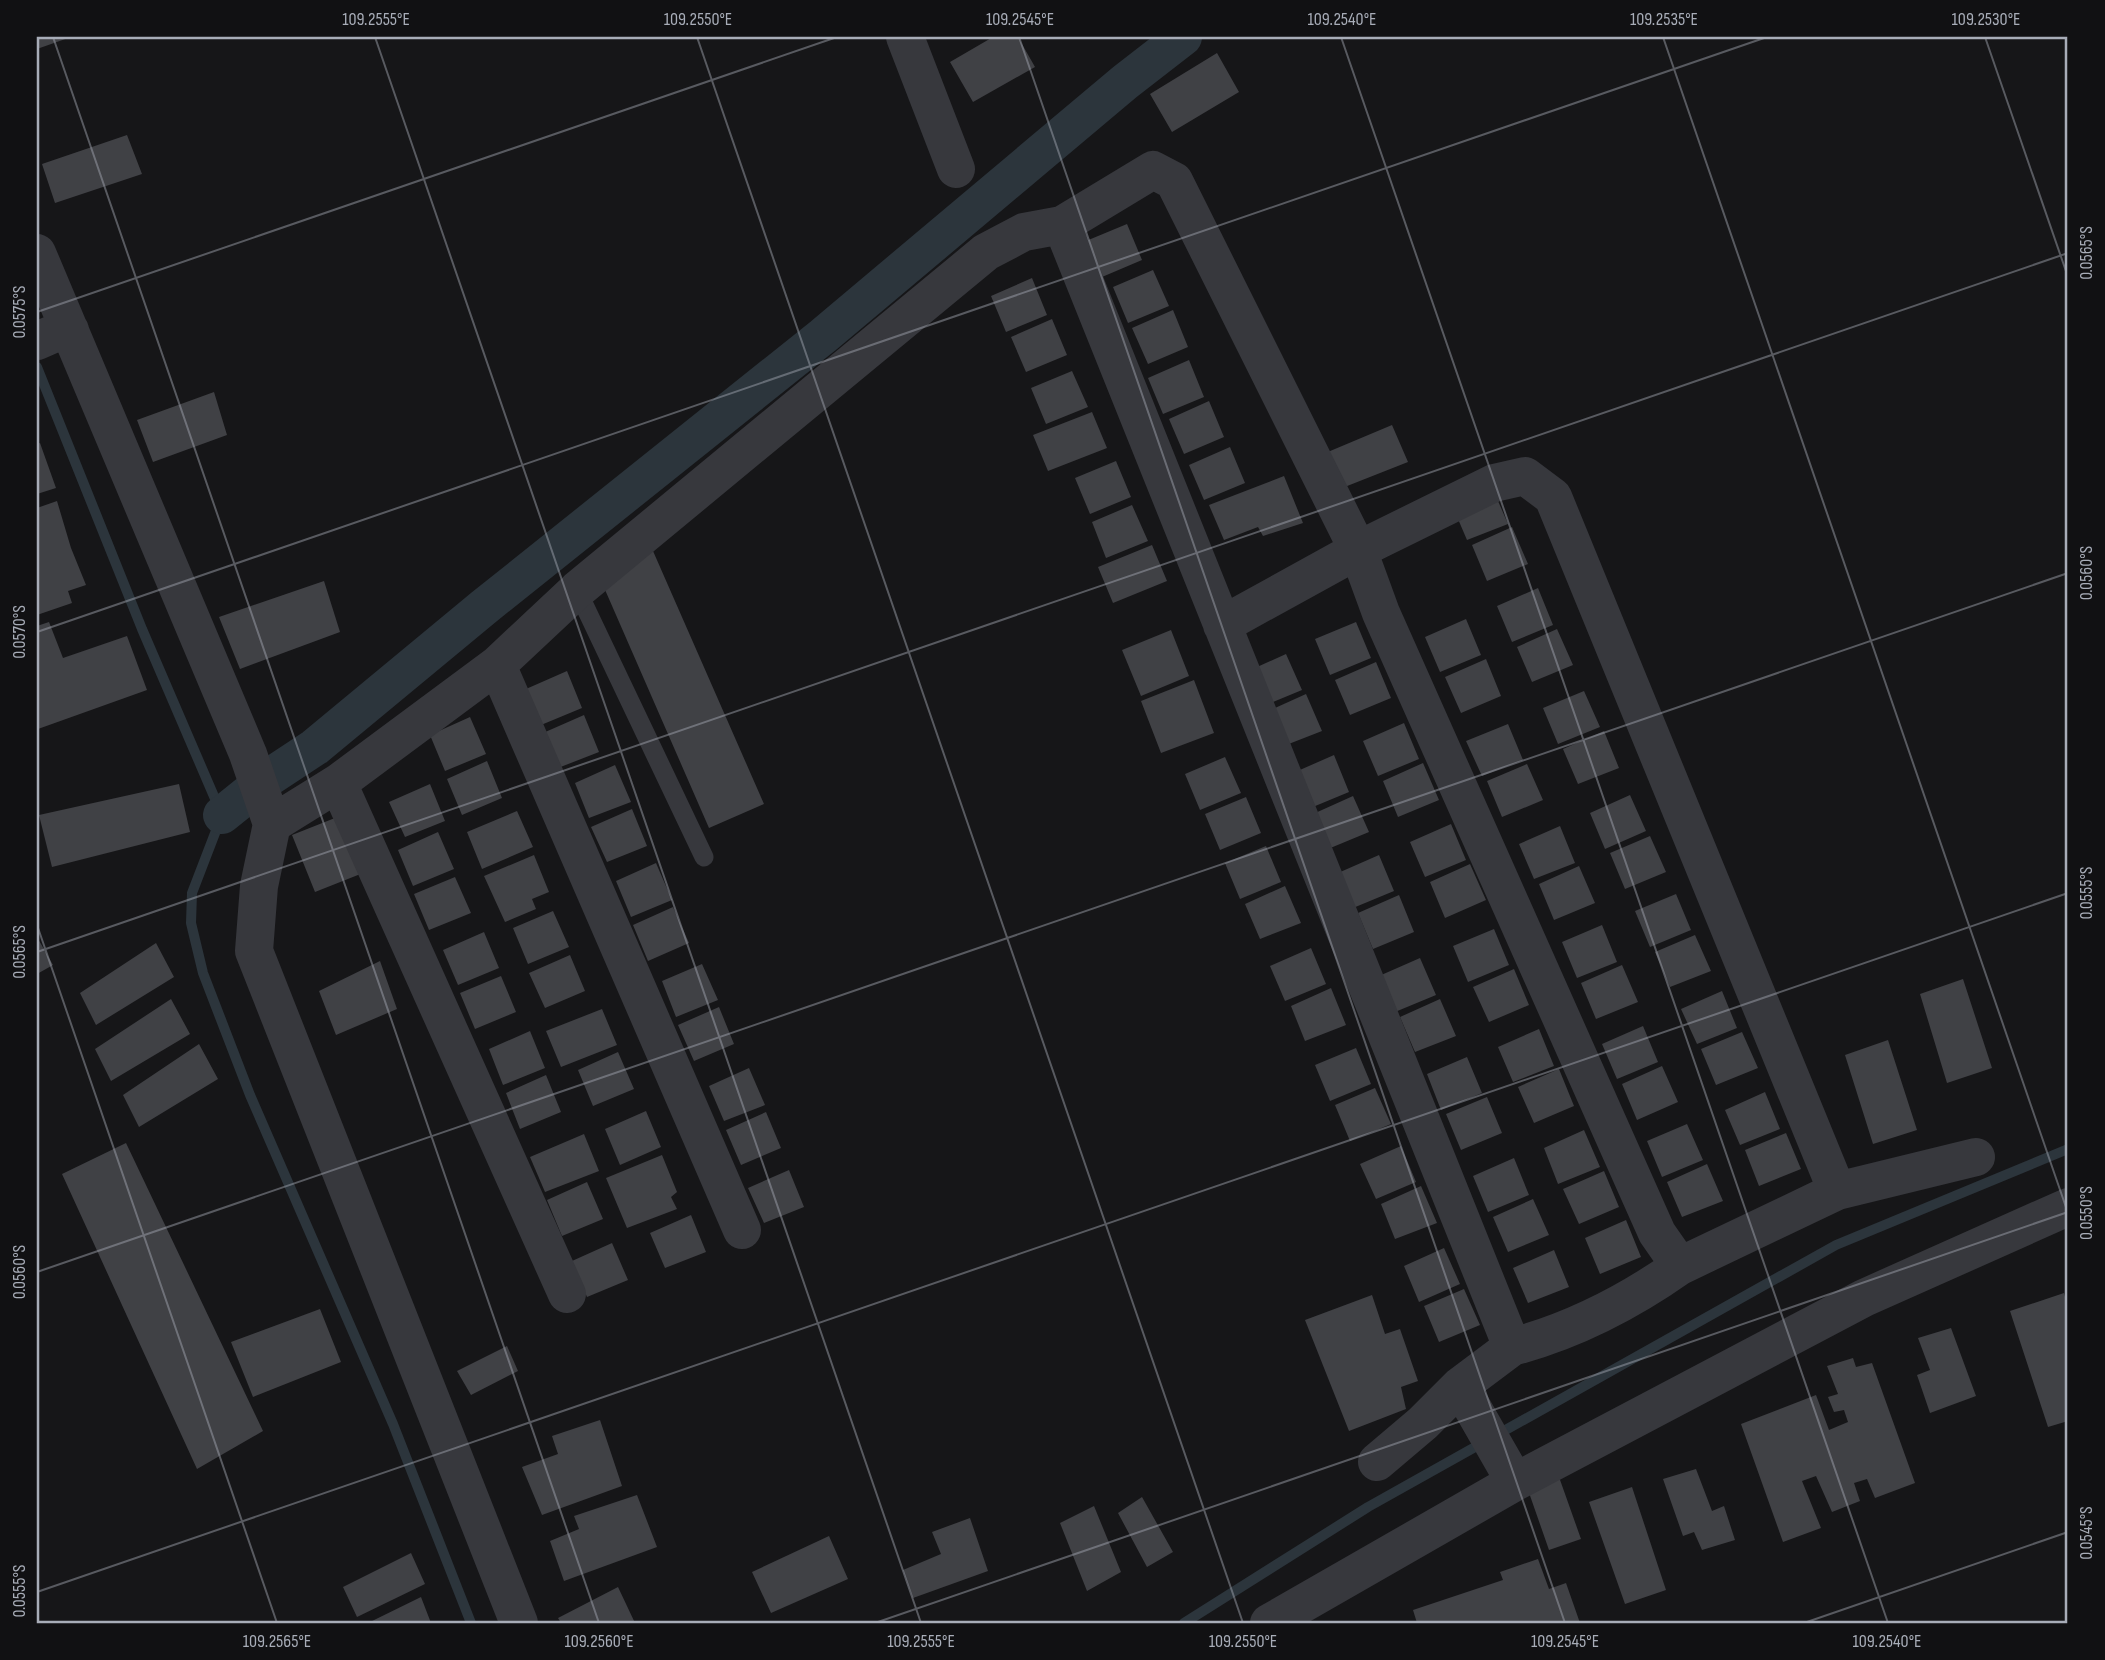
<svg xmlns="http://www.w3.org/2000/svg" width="2105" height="1660" viewBox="0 0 2105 1660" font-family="'Sofia Sans Condensed',sans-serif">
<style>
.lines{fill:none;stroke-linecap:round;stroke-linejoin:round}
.stream{stroke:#2c353c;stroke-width:10}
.canal{stroke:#2c353c;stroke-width:38}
.building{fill:#404145}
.lane{stroke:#37383d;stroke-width:19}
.street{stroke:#37383d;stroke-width:38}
.ticks{fill:none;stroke:#a8adb8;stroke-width:2;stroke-opacity:0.45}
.neatline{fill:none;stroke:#a8adb8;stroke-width:2.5}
.ticks-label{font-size:18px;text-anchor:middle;fill:#a8adb8}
</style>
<rect width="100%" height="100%" fill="#161618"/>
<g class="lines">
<path class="stream" d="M37,367L142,629L222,815L192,893L191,923L203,973L250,1095L393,1424L471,1623
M1184,1623L1368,1507L1836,1245L2068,1149"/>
<path class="canal" d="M222,815L268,778L315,747L484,607L823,336L1125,82L1183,37"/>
</g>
<path class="building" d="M37,37H71L37,49Z
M993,37H1018L1035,67L973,102L950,62Z
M1217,53L1239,92L1172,132L1150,94Z
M127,135L142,174L55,203L42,164Z
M1127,224L1142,260L1102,277L1086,241Z
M1153,270L1169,306L1128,323L1113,287Z
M1032,278L1047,315L1006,332L991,296Z
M1173,310L1188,347L1148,364L1132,328Z
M1052,319L1067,355L1026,372L1011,337Z
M1189,360L1204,397L1163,414L1148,378Z
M1072,371L1088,407L1046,424L1031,388Z
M214,392L227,435L153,462L137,420Z
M1209,401L1224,437L1184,454L1169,419Z
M1092,412L1107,448L1048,471L1033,435Z
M1392,425L1408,462L1337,490L1323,454Z
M40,443L56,488L37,494V444Z
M1230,447L1245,483L1204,500L1189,465Z
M1116,461L1131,497L1090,514L1075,478Z
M1284,476L1303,523L1263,536L1258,527L1224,540L1209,505Z
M1492,487L1508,524L1467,540L1452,505Z
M57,501L71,548L86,585L68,591L72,603L37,615V508Z
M1132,505L1148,541L1106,558L1092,522Z
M1512,527L1528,564L1487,581L1472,545Z
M1152,545L1167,581L1113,603L1098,567Z
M653,551L764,804L709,828L599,576Z
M324,581L340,632L240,669L219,617Z
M1538,588L1553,625L1512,642L1497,606Z
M1466,619L1481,655L1440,672L1425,637Z
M49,622L63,658L127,636L147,690L38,729L37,626Z
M1356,622L1371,658L1330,675L1315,639Z
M1557,629L1573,665L1532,682L1517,647Z
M1171,630L1189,676L1141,696L1122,650Z
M1286,654L1302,690L1261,707L1246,672Z
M1486,659L1501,696L1461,713L1445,677Z
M1376,662L1391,698L1350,715L1335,680Z
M567,671L582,708L541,725L526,689Z
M1194,680L1214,733L1161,753L1141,701Z
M1584,691L1600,727L1558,744L1543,708Z
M1306,694L1322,731L1281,747L1266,712Z
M584,715L599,752L558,768L543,733Z
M470,717L486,754L445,771L430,735Z
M1404,723L1419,759L1378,776L1363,741Z
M1508,724L1523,760L1482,776L1466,741Z
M1604,731L1619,768L1578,784L1563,749Z
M1334,755L1349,792L1308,809L1293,773Z
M1225,757L1241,793L1200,810L1185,774Z
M487,761L502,798L462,815L447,779Z
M1423,763L1439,800L1398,817L1383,781Z
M1527,764L1543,800L1502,817L1487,781Z
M615,765L631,802L589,818L575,783Z
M179,784L190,832L52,867L39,815Z
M430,784L445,821L405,837L389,802Z
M1630,795L1646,831L1605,849L1590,813Z
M1353,796L1369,832L1328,849L1313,814Z
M1246,797L1261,833L1220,850L1205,814Z
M632,809L647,846L607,862L591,827Z
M517,811L533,847L482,869L467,832Z
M340,816L363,873L315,892L292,835Z
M1451,824L1466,860L1425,877L1410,842Z
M1560,826L1575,863L1534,879L1519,844Z
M438,832L454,869L413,886L398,850Z
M1650,836L1666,872L1625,889L1610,853Z
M1266,846L1281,882L1240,899L1225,863Z
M534,855L549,892L532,899L536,909L505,922L484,876Z
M1379,855L1394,891L1353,908L1338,873Z
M656,863L672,900L631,917L616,881Z
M1470,864L1486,900L1445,918L1430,882Z
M1579,866L1595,903L1554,920L1539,884Z
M455,877L471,913L429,930L414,894Z
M1285,886L1301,923L1260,939L1245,904Z
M1676,894L1691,930L1650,947L1635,911Z
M1399,895L1414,932L1373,949L1358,913Z
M673,907L689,943L648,961L633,925Z
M553,911L569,947L528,964L513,928Z
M1602,925L1617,962L1577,978L1562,942Z
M1494,929L1509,965L1468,982L1453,946Z
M484,932L499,968L458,985L443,950Z
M1695,935L1711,971L1670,987L1655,952Z
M37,937L53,965L37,974Z
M156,943L174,977L96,1025L80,993Z
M1311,948L1326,984L1285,1001L1270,966Z
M570,955L585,991L545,1008L529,973Z
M1420,958L1436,995L1395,1012L1379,976Z
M380,961L397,1009L336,1035L319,991Z
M702,964L718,1000L676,1017L662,981Z
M1622,965L1638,1002L1596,1019L1581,983Z
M1514,969L1529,1005L1489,1022L1473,987Z
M501,976L516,1012L475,1029L460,993Z
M1963,979L1992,1068L1947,1083L1920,994Z
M1331,988L1346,1025L1305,1041L1291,1006Z
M1722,991L1737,1028L1697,1044L1681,1009Z
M171,999L190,1034L111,1081L95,1049Z
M1440,999L1456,1036L1415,1052L1400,1017Z
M719,1007L734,1044L694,1061L678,1025Z
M602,1009L617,1045L561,1067L546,1031Z
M1643,1026L1658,1062L1617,1079L1602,1044Z
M1539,1029L1554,1066L1513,1082L1498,1047Z
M530,1031L545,1068L503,1085L489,1049Z
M1742,1032L1758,1068L1716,1085L1701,1049Z
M1888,1040L1917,1130L1873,1144L1845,1055Z
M199,1044L218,1079L139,1127L123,1095Z
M1356,1048L1371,1084L1330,1101L1315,1065Z
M618,1052L634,1089L593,1106L578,1070Z
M1467,1057L1482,1093L1441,1110L1427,1074Z
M1662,1066L1678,1102L1637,1120L1622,1084Z
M749,1068L765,1105L724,1121L709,1086Z
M1559,1069L1574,1106L1534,1123L1518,1087Z
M546,1075L561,1112L520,1129L506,1093Z
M1375,1088L1391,1124L1350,1141L1335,1105Z
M1765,1092L1780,1129L1740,1145L1725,1110Z
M1487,1097L1502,1133L1461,1150L1446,1114Z
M646,1111L661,1147L620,1165L605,1129Z
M766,1112L781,1148L741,1165L726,1130Z
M1687,1124L1703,1160L1662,1177L1647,1141Z
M1584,1130L1600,1167L1558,1184L1544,1148Z
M1786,1133L1801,1169L1759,1186L1745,1150Z
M584,1134L599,1171L545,1192L530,1157Z
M126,1143L263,1431L197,1469L62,1174Z
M1401,1146L1416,1182L1376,1199L1360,1164Z
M662,1155L677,1192L671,1197L677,1209L627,1228L606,1178Z
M1514,1158L1529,1195L1488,1212L1473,1176Z
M1707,1164L1723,1201L1682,1217L1667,1182Z
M789,1170L804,1207L764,1223L748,1188Z
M1604,1171L1619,1207L1579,1224L1563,1189Z
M587,1182L603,1219L562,1236L547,1200Z
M1421,1186L1437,1223L1395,1239L1381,1204Z
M1533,1199L1549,1235L1508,1252L1493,1217Z
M691,1215L706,1252L665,1268L650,1233Z
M1626,1220L1641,1257L1600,1274L1585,1238Z
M612,1243L628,1280L587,1297L572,1261Z
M1444,1248L1460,1284L1419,1302L1404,1266Z
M1554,1250L1569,1287L1528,1303L1513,1268Z
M1464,1289L1480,1325L1439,1342L1424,1306Z
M2064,1293L2068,1308V1421L2048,1427L2010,1311Z
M1372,1295L1385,1334L1400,1329L1418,1381L1401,1387L1406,1409L1349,1431L1305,1320Z
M320,1309L341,1362L253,1397L231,1342Z
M1951,1328L1976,1396L1930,1413L1917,1375L1930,1370L1918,1338Z
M507,1346L518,1371L471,1395L457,1371Z
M1853,1358L1856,1367L1872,1363L1915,1483L1875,1498L1867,1479L1854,1483L1860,1501L1832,1512L1816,1476L1802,1481L1821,1528L1783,1542L1741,1424L1816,1395L1829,1430L1848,1422L1844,1410L1834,1412L1828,1397L1838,1394L1827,1366Z
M600,1420L622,1486L542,1515L522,1467L558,1454L552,1436Z
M1696,1469L1712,1511L1724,1506L1735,1540L1702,1550L1694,1532L1683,1536L1663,1479Z
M1559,1477L1581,1539L1549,1550L1527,1487Z
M1632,1487L1666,1590L1625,1604L1589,1502Z
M637,1495L657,1547L564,1581L550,1541L579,1529L574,1516Z
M1142,1497L1173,1552L1147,1567L1118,1513Z
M1094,1506L1121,1572L1087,1591L1060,1523Z
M970,1518L988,1571L913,1598L903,1570L941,1554L932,1532Z
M829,1536L848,1579L771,1613L752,1572Z
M411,1553L425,1584L357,1617L343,1587Z
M1538,1559L1549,1589L1566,1583L1580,1623H1417L1413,1610L1503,1580L1500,1572Z
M618,1587L635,1623H561L558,1618Z
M421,1597L431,1623H368Z"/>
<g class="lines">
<path class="lane" d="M577,590L704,857"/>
<path class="street" d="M905,37L956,169
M1062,225L1512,1347C1573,1331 1629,1302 1680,1266L1657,1233L1381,613L1358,550L1494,483L1525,476L1553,497L1837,1191
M37,253L248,754L272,824L259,886L254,951L519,1623
M37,341L53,334L70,330
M497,665L742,1230
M338,783L567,1294
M272,824L338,783L497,665L577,590L986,252L1024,232L1062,225L1153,170L1174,181L1358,550L1222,625
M1680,1266L1837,1191L1976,1157
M1460,1386L1515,1482
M1377,1462L1423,1423L1460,1386L1512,1347
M1269,1623L1515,1482L1864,1298L2068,1207"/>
</g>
<path class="ticks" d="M53,37L599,1623M375,37L921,1623M697,37L1243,1623M1019,37L1565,1623M1341,37L1888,1623M1663,37L2068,1213M1985,37L2068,277M37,312L837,37M37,632L1767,37M37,925L277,1623M37,952L2068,253M37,1272L2068,573M37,1592L2068,893M875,1623L2068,1212M1804,1623L2068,1532"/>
<rect width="2105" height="1660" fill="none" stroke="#111113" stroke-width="77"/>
<rect x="38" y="38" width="2028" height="1584" class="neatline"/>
<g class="ticks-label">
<text x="376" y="25">109.2555°E</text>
<text x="698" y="25">109.2550°E</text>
<text x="1020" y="25">109.2545°E</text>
<text x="1342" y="25">109.2540°E</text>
<text x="1664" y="25">109.2535°E</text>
<text x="1986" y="25">109.2530°E</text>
<text transform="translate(2086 253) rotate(-90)" y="6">0.0565°S</text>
<text transform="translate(19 312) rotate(-90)" y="6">0.0575°S</text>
<text transform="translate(2086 573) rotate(-90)" y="6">0.0560°S</text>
<text transform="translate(19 632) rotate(-90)" y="6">0.0570°S</text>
<text transform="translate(2086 893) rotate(-90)" y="6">0.0555°S</text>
<text transform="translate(19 952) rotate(-90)" y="6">0.0565°S</text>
<text transform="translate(2086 1213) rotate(-90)" y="6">0.0550°S</text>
<text transform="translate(19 1272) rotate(-90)" y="6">0.0560°S</text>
<text transform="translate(2086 1533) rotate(-90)" y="6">0.0545°S</text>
<text transform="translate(19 1591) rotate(-90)" y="6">0.0555°S</text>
<text x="277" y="1647">109.2565°E</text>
<text x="599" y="1647">109.2560°E</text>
<text x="921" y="1647">109.2555°E</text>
<text x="1243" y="1647">109.2550°E</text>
<text x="1565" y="1647">109.2545°E</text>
<text x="1887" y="1647">109.2540°E</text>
</g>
</svg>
